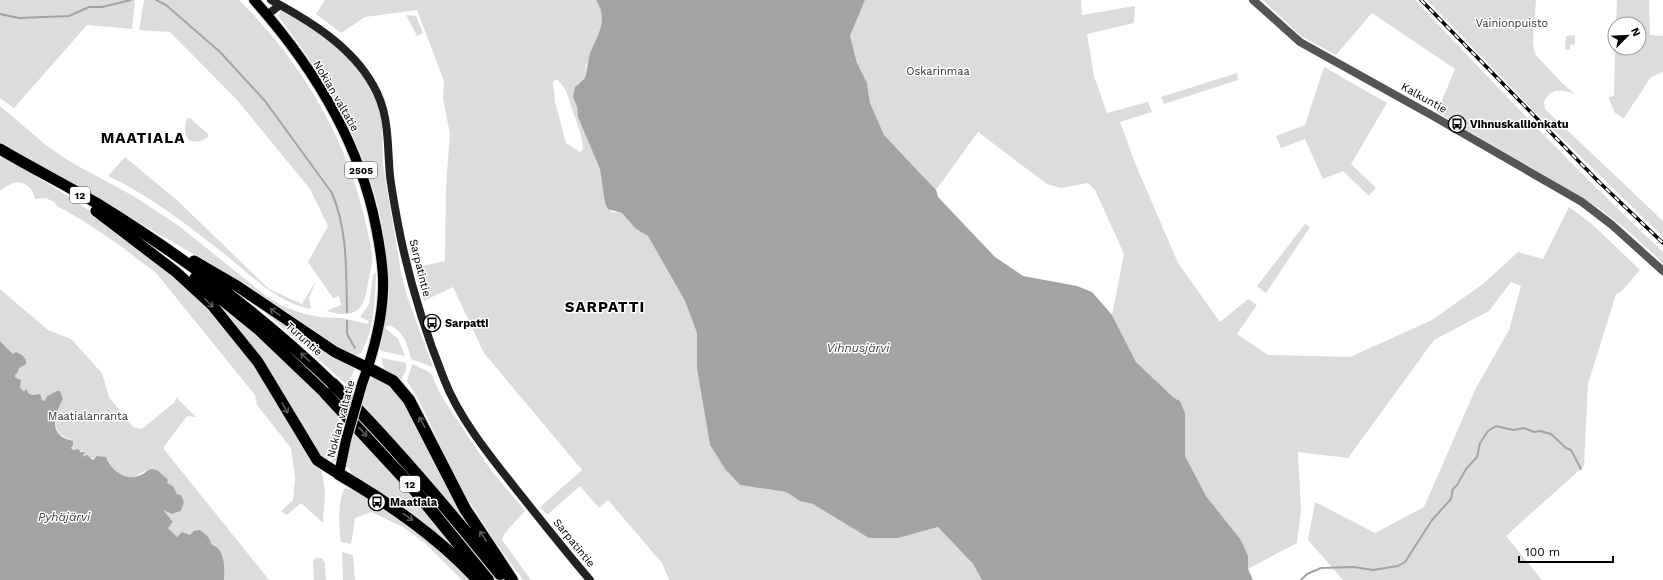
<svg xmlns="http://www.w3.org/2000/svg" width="1663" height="580" viewBox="0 0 1663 580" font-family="'Work Sans',sans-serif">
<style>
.green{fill:#dcdcdc;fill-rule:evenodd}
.water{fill:#a3a3a3}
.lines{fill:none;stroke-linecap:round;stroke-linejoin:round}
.stream{stroke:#a3a3a3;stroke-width:2}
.primary-casing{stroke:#dbdbdb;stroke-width:12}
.trunk-casing{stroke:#dbdbdb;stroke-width:12}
.motorway-casing{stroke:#dbdbdb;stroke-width:14}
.tertiary{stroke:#555;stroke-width:8}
.secondary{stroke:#222;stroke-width:8}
.primary{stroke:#000;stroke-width:10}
.trunk{stroke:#000;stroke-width:11}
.motorway{stroke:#000;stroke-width:12}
.rail-casing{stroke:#000;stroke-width:3.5}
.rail{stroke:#fff;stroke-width:2;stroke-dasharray:6;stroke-linecap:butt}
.primary-bridge-casing{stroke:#dbdbdb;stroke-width:12;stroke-linecap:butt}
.primary-bridge{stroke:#000;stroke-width:10}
.oneway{stroke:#595959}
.labels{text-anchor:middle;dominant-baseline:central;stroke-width:3;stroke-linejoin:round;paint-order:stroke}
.shield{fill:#fff;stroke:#4c4c4c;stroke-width:1}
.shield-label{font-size:10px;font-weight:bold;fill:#000}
.park-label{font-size:11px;fill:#333;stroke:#fff}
.street-label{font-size:11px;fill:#000;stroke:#fff}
.poi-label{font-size:11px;font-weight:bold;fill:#000;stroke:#fff;text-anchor:start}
.water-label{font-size:12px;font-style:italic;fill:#444;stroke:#fff}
.district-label{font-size:15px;font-weight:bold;letter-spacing:1px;fill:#000;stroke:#fff}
</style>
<rect width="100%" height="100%" fill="#fff"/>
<path class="green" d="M0,0H135L132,29L87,25L14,108L0,98Z
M144,0H239C300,60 346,136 365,220C368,233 373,250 372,262C371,271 368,280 367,289C362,316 350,317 326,311L341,305L339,296L333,298L308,262L328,226L310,189L237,100L170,32L139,30Z
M325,0H596L600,6L603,19L602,30L591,49L590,59L586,65L585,78L577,84L575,91V103L577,107L578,117L599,165L602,176L605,203L612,212L622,213L636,229L648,236L685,301L697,333V369L710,445L725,469L740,485L786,492L800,501L813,504L898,538L938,527L973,564L982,580H669L662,563L608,500L599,508L580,486L547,515L540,507L582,470L484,353L453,287L424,301L414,268L445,261L446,187L450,134L443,99L444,81L417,10L365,17L341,33L316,14ZM556,79C568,88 568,98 573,112C578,125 582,135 583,149L580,152L566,143L555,102L553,82Z
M865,0H1081L1082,15L1135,6L1134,23L1087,34L1094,76L1107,113L1148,102L1152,112L1120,122L1135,163L1178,263L1220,322L1248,299L1257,305L1237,334L1268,355L1350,357L1432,320L1483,284L1518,252L1543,259L1569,207L1592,224L1640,270L1621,292L1616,294L1588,384L1584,466L1506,536L1542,580H1343L1308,540L1315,502L1375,533L1424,507L1476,388L1509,330L1521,286L1511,282L1489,311L1434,340L1348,458L1298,452L1301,510L1297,543L1248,569V556L1241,540L1206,496L1185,456V413L1180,401L1174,398L1136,362L1112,315L1124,254L1095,190L1088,183L1061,188L1047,184L978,132L936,190L884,135L870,103L867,83L857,63L850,36Z
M1263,0H1415C1496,86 1577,171 1663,252V263L1627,230L1599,208L1437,112L1455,69L1372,13L1336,55L1301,36Z
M1427,0H1536L1533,43L1535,54L1563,84L1575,94C1562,89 1551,88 1544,102L1545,109L1663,221V237L1538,115Z
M1617,0H1649L1650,35L1663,36V72L1651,77L1624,118L1615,113L1609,99V97L1614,96L1615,48H1639V24H1616Z
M281,10L316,29L346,56L369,84L377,101L382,123L383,165L401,272L407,296L433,367L411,359C407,343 404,332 389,325L386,326L385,328L398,339L405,356L382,351L380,349C380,339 384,327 385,316C388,300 388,284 387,268C383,173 334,89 278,16Z
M406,15L416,16L423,33L417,36Z
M1575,35V44L1570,45V50L1565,49L1566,36Z
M1324,67L1387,103L1351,164L1376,188L1369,196L1343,171L1323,179L1305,139L1281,148L1276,136L1305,125Z
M1237,73L1238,80L1164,104L1161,97Z
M0,106L47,146L69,161L135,197L179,226L270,299L283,306L301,313L319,317L342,318L368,324L369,321L360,317L369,304L373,275L376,272C375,298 375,330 361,353L353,356L348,354L244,283L0,143Z
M187,118H190L208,134V137C189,149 181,137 187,118Z
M3,157L68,196L119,231L190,286L247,349L316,465L322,471L325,493L323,523L301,503L287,515L281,511L293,500L295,478L291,448L257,405L255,395L156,273L118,244L82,220L57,206L54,202L46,198L35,199C33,187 23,179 11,184C7,185 4,189 0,190V159Z
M125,157L179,202L269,289L302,304L316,281L309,298L311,309C275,302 250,274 222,252C186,224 149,195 108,176Z
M1305,224L1310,227L1266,293L1257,286Z
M236,288L355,367L348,386L311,352Z
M0,289L48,330L71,339L102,373L109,397L133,427L142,429L175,402L176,397L196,417L187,416L163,448L269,580H224C225,567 223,556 216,545L211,544L205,535H180L177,537L167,527L173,523L163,510L172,514L181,511L183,505L173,486L145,471L132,478C120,476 113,469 106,460C97,459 90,457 81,457L85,452L73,450L71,448L72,440C48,433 55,416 63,399L57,391L47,396L46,401L42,400L36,394L32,395L20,388V379L15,377L13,354L0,341Z
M210,297L265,341L341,414L327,461L318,455L258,354L229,317Z
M382,358L406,363V370L401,380C391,374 382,371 382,358Z
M412,364L431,373L440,394L471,441L491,470L525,511L504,534L502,540L531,580H523C497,545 472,509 452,470C437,442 425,407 407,381Z
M373,378L385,382L401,397L482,541L446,498L362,403L370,380Z
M345,417L337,460L331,464Z
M354,427L401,480L457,550L393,500L353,475L346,465Z
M345,488L355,491L416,527L473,580H462L426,544L403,527L371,512L355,518L351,544L341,542C339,529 337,500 345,488Z
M342,552L353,555L355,580H343Z
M317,558H322L325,563L326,580H314L313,560Z"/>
<path class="water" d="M596,0H865L850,36L857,63L867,83L870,103L884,135L936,190L938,197L995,257L1023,276L1077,286L1092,292L1112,315L1136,362L1174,398L1180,401L1185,413V456L1206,496L1241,540L1248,556V569L1253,580H982L973,564L938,527L898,538H869L813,504L800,501L786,492L740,485L725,469L710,445L697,369V333L685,301L648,236L636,229L622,213L608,209L605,203L600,169L578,117L577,107L573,97L575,87L585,78C587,70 589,54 592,48C601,31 607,17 596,0Z
M0,341L13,354L16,352L22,355L26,360V364L19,368L18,372L15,375V377L21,380L20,388L24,391L27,389L28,393L32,395L40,394L42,400L45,401L47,396L57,391H60L63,399C57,411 48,429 64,438C66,439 70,440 73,441V445L71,448L73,450L79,449L80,452H85L82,457L87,455L93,460L97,456L106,457C110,469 125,481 138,476C143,475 146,471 151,469L157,470L168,480L167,483L173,486L177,494L181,495L184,502L181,511L172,514L163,510L173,522L168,528L177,537L182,532L190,535L194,531L200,530C204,533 211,538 211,544C225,548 225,569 224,580H0Z"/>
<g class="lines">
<path class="stream" d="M156,0L166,5L220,52L265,101L332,193C348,231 346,272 347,312
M0,14L19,18L69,16L89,7H102L131,0
M347,321V334L355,348
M1301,580L1307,574L1321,568L1354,567L1373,570L1398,566L1405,562L1432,520L1451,499L1453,489L1457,485L1466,469L1477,457L1480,443L1488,431L1496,426L1513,430L1524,428L1534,432L1540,431L1551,434L1566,448L1571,450L1581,469"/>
<defs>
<path id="primary" d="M254,0C312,65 359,140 376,227C380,247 384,269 383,290C382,322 373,354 362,384
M339,474L346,440"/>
<path id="trunk" d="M0,149C32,168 66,185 98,204C182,256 262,315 333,384
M96,211L176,272L212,305L258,362L317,460L339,474
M194,261L237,286L335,352L368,368
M195,278L259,330L326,394"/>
<path id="motorway" d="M368,368L393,381L409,400L465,509L512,580
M333,384C393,444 447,508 500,574
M326,394L413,488L488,580
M339,474C390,504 437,536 478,580"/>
</defs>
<use href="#primary" class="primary-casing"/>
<use href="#trunk" class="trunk-casing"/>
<use href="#motorway" class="motorway-casing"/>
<path class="tertiary" d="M1253,0L1300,42L1433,116L1582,202L1612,225L1663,271"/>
<path class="secondary" d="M271,0C310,21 351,46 373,85C390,114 387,144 390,176C392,192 395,208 398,224C408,277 424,329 444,379C459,419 494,461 520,494C543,523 566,552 590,580
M267,15L280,5"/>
<use href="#primary" class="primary"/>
<use href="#trunk" class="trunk"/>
<use href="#motorway" class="motorway"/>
<defs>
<path id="rail" d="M1421,0L1599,182L1663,243"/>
</defs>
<use href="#rail" class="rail-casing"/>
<use href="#rail" class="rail"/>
<defs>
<path id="primary-bridge" d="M346,440L362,384"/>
</defs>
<use href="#primary-bridge" class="primary-bridge-casing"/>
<use href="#primary-bridge" class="primary-bridge"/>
</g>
<defs><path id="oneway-shaft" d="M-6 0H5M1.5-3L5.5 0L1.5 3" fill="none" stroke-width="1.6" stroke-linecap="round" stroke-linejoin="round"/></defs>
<g class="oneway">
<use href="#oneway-shaft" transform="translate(209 303) rotate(45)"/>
<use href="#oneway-shaft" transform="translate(275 312) rotate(-146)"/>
<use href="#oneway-shaft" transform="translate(305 357) rotate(-137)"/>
<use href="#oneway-shaft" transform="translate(285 408) rotate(60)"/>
<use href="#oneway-shaft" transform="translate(422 422) rotate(-118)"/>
<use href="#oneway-shaft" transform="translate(363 432) rotate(47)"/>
<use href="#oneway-shaft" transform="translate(408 517) rotate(36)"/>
<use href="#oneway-shaft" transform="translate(483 536) rotate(-124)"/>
</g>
<defs>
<symbol id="bus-ring" viewBox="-11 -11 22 22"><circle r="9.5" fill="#fff" stroke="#000" stroke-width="1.5"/><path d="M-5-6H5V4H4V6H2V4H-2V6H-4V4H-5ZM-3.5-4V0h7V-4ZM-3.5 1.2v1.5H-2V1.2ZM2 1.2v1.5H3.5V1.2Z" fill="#000"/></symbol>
</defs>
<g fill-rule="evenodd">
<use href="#bus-ring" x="1447" y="114" width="20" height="20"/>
<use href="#bus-ring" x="422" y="313" width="20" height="20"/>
<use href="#bus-ring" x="367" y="492" width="20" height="20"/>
</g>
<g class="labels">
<g class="shield">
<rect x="345" y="162" width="32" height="16" rx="3"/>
<rect x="70" y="187" width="20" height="16" rx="3"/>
<rect x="400" y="476" width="20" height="16" rx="3"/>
</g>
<g class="shield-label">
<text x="361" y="170">2505</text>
<text x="80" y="195">12</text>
<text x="410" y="484">12</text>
</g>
<g class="park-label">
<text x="1512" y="23">Vainionpuisto</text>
<text x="938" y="71">Oskarinmaa</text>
<text x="88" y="416">Maatialanranta</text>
</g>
<g class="street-label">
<text transform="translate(336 96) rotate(60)">Nokian valtatie</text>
<text transform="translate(1424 98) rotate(29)">Kalkuntie</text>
<text transform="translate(420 268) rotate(76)">Sarpatintie</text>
<text transform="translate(304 339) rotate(42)">Turuntie</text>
<text transform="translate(341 419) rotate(-75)">Nokian valtatie</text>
<text transform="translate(574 543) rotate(51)">Sarpatintie</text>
</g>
<g class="poi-label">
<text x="1470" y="124">Vihnuskallionkatu</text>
<text x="445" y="323">Sarpatti</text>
<text x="390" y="502">Maatiala</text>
</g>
<g class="water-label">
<text x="858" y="348">Vihnusjärvi</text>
<text x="64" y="517">Pyhäjärvi</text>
</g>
<g class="district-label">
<text x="143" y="138">MAATIALA</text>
<text x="605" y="307">SARPATTI</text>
</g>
</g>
<g transform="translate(1627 36) rotate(66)"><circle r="19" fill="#ffffff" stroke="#999999"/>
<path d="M0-3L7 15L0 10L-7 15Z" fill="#000000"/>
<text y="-6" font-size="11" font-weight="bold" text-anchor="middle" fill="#000000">N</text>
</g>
<path d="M1519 556v6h94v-6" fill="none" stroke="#000000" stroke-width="2"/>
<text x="1525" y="556" font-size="12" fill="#000000" stroke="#ffffff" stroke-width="3" paint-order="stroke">100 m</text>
</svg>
